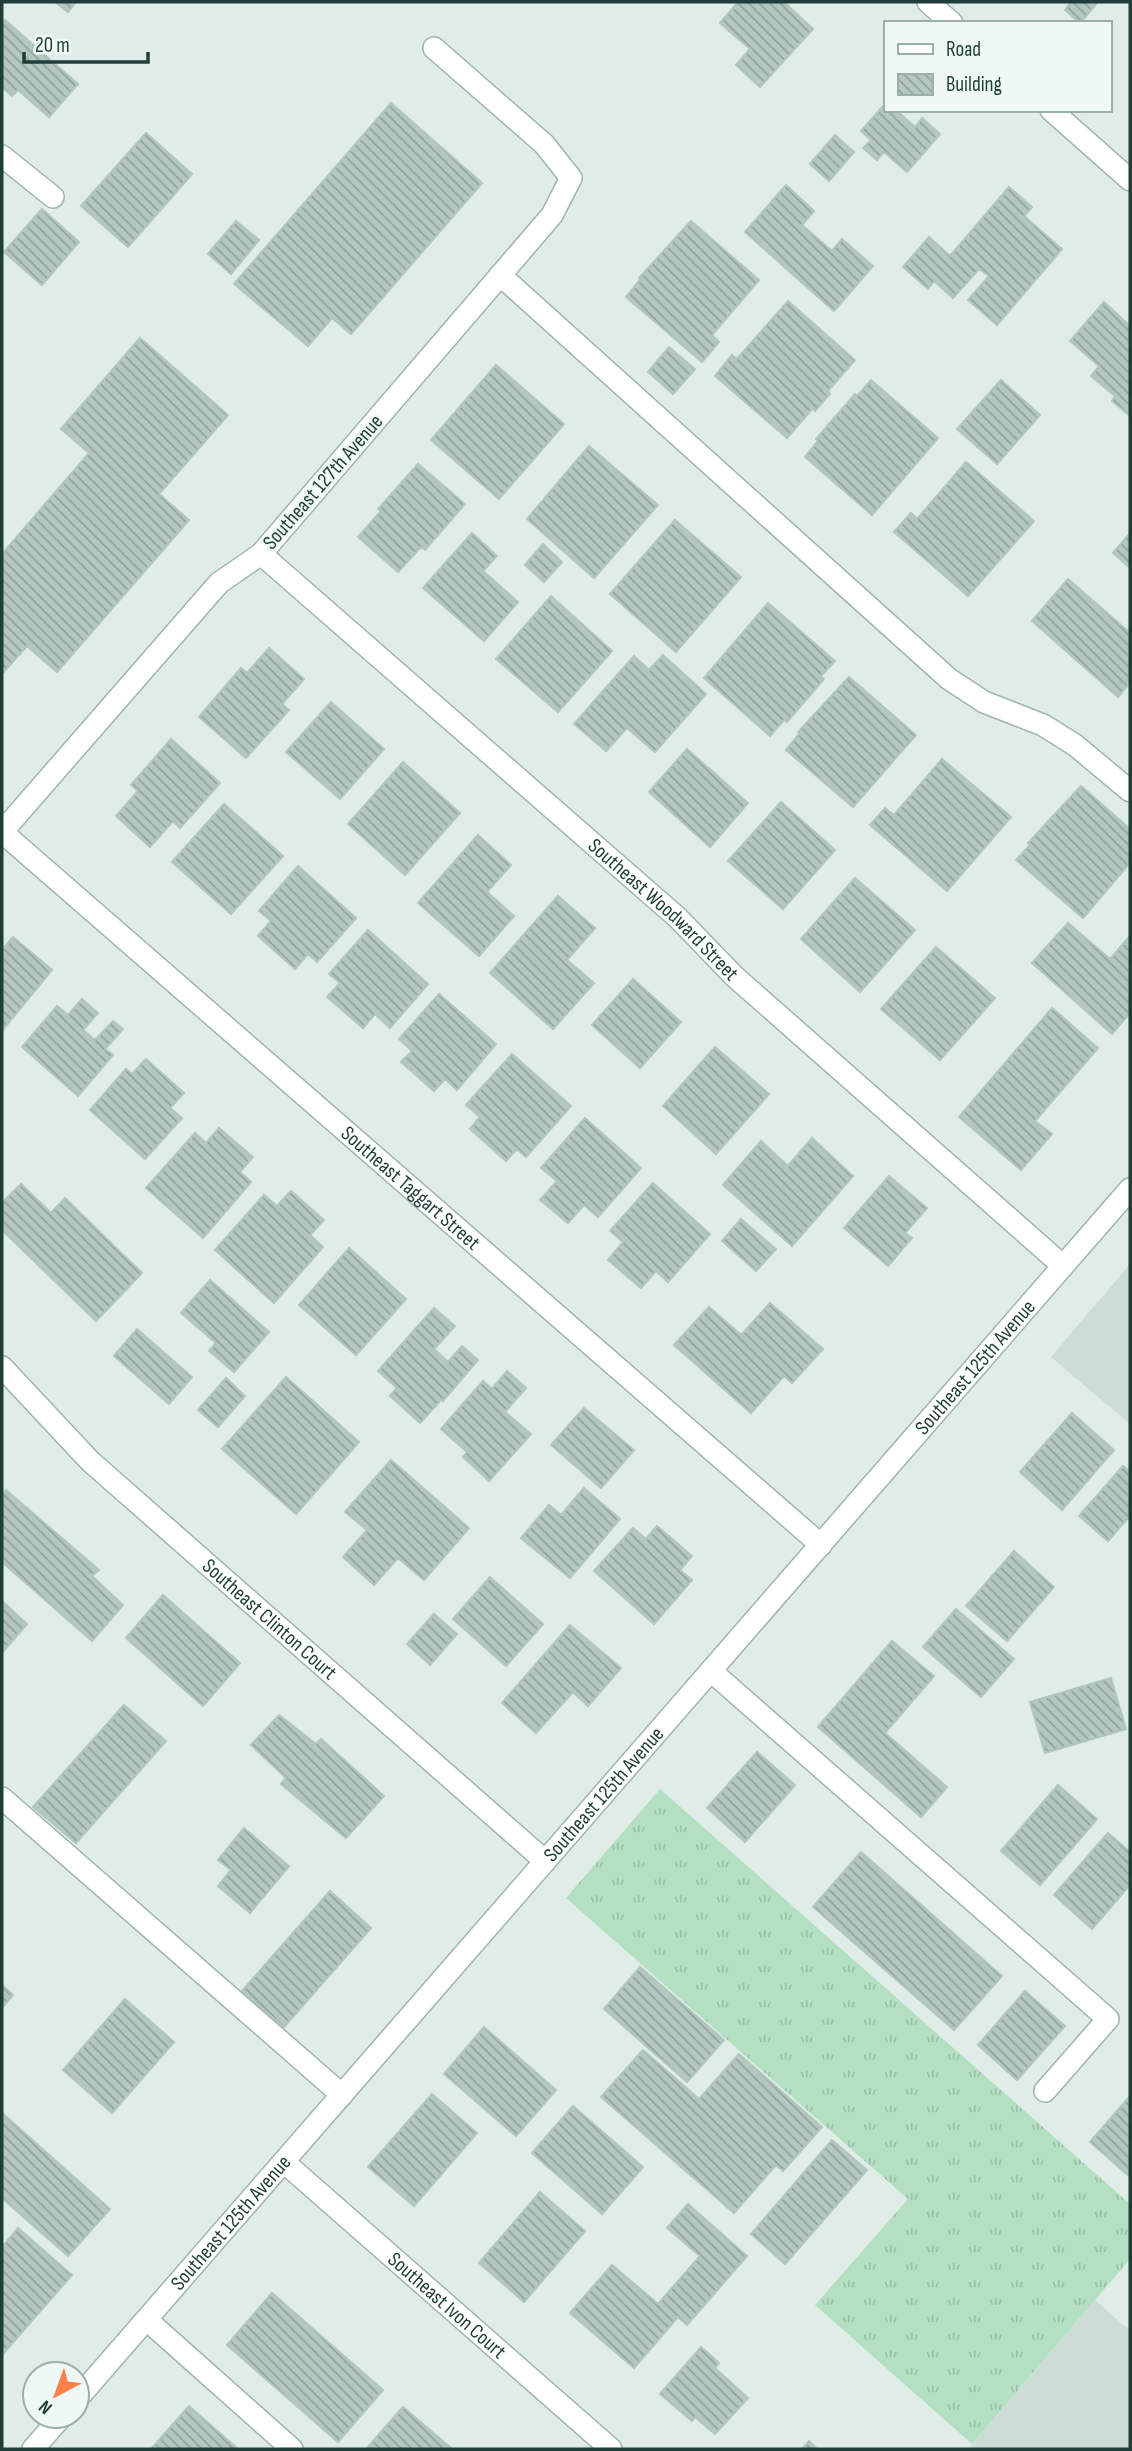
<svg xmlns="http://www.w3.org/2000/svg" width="1132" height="2451" viewBox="0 0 1132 2451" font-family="'Sofia Sans Condensed',sans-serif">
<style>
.built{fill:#cddcd6}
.grass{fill:url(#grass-tufts)}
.building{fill:url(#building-back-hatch);stroke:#b0c6be;stroke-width:2}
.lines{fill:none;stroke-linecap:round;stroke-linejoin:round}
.minor-casing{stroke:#a1b4af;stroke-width:24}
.minor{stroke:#fff;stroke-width:21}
.labels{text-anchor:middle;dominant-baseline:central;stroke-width:5;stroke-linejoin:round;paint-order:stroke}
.street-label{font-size:21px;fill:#1e3e37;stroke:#eff8f4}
</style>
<defs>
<pattern id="grass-tufts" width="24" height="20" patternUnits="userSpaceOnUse" patternTransform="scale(1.75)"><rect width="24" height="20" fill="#b4e0c2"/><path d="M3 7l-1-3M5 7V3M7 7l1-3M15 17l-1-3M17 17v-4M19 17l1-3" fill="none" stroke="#9ac1a7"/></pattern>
<pattern id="building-back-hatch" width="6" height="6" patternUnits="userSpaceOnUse" patternTransform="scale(1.75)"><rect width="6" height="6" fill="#b4c7c0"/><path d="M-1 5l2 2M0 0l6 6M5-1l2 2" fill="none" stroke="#92a39d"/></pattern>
</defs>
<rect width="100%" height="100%" fill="#dfece7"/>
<path class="built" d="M1130,1264V1424L1051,1357Z
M1095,2300L1130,2331V2449H968Z"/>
<path class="grass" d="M660,1789L1130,2204V2259L972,2444L815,2305L908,2199L566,1898Z"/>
<path class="building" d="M55,2H76L68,12Z
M738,2H784L813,29L760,87L736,65L750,49L720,23Z
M1071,2H1098L1080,23L1065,10Z
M5,20L78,84L49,117L18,90L12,96L2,87V25Z
M391,103L482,183L351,334L332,318L308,346L234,284Z
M885,104V110H896L915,127L922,118L940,134L907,172L884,152L877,160L863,148L871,140L861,131Z
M146,133L192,174L128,247L81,206Z
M835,135L854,152L829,181L810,164Z
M786,185L814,211L802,225L832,251L842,239L873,266L834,311L745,232Z
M1009,187L1032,207L1024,216L1062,249L997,325L968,300L989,276L979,269L953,298L934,281L928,289L903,267L929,237L950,256Z
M42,209L79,242L42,285L4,252Z
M236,221L259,240L231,274L208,254Z
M691,221L759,280L712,335L719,342L702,362L626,297L640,280L639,278Z
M788,301L855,360L828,391L830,394L815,411L813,408L787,438L715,376L732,355L737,359Z
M1104,302L1130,326V416L1112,401L1115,396L1091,376L1099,366L1070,341Z
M140,338L228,415L159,494L189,520L57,672L27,646L2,674V554L89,453L61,429Z
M669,347L695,369L673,394L648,372Z
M496,365L564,424L499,499L431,440Z
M871,380L938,438L872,515L805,457L818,441L816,439L855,394L857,396Z
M1001,380L1040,415L997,464L957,429Z
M589,446L658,505L594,578L527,519Z
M966,462L1034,521L968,596L894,532L911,513L917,519Z
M418,464L465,504L425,550L421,547L398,572L358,537L381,511L378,509Z
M675,520L741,577L676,652L610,594Z
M472,533L497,556L483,571L518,602L484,641L423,588Z
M1130,533V568L1113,553Z
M543,544L562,562L544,582L525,565Z
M1068,579L1130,633V683L1118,697L1032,621Z
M551,596L612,651L558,712L496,659Z
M768,603L835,661L821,676L824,679L787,722L784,720L770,736L704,678Z
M269,648L304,679L282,704L289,710L246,758L199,717L241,668L247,673Z
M663,655L706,694L655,752L627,728L606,751L574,724L634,656L649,670Z
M849,677L916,735L853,807L786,750L800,733L798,732Z
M331,702L384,749L340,799L286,752Z
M171,739L220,783L180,828L173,821L150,847L116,816L138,791L131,785Z
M687,749L748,803L710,847L649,792Z
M942,759L1011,817L947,891L870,825L885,808L894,815Z
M403,762L460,813L405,875L348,824Z
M1081,786L1130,829V863L1083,918L1016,860L1030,845L1028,843Z
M781,802L835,850L783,909L728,861Z
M224,804L283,856L231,914L172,862Z
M478,835L511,865L487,892L514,916L479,956L418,903Z
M298,866L356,918L317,962L308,954L295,969L258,936L271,921L259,911Z
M855,878L915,930L860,992L801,939Z
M558,896L595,928L567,960L594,983L553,1029L490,973Z
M1068,923L1110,959L1130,936V1013L1112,1034L1032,963Z
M368,930L428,984L390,1028L375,1014L363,1028L327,997L340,983L329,974Z
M13,937L52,970L2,1031V950Z
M936,947L995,998L940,1060L881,1009Z
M633,979L681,1022L640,1068L592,1025Z
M439,994L496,1044L457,1090L445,1079L434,1091L401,1062L412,1051L399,1039Z
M82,999L98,1013L83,1030L95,1040L113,1021L123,1029L105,1049L113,1055L78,1096L22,1047L57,1006L68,1015Z
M1052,1008L1098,1048L1035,1121L1052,1134L1021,1170L959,1117Z
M715,1047L769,1094L716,1154L663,1106Z
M512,1054L571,1106L526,1157L517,1149L506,1161L470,1129L480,1117L466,1105Z
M146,1059L184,1093L170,1108L182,1118L145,1159L90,1110L126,1069L132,1074Z
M585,1118L641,1168L598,1217L584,1205L568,1223L540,1200L557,1181L541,1168Z
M219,1128L253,1157L240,1172L251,1182L203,1238L146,1188L195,1133L206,1143Z
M812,1138L853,1176L792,1246L723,1185L761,1141L788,1166Z
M889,1176L927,1208L905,1233L912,1238L888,1266L844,1228Z
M653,1183L710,1234L668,1282L656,1271L641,1288L608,1260L623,1242L610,1231Z
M21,1184L51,1213L65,1198L142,1273L96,1321L2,1230V1203Z
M291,1191L324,1220L310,1235L323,1247L274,1303L215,1250L264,1195L277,1206Z
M741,1219L776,1249L756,1271L722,1241Z
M349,1248L406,1299L356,1355L299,1305Z
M210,1280L269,1332L234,1372L209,1351L216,1343L181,1313Z
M770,1303L823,1349L792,1383L784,1376L751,1413L674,1345L709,1307L741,1335Z
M434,1308L455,1326L434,1349L448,1362L462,1346L478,1360L443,1401L442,1399L420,1423L390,1396L397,1388L378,1371Z
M137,1329L192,1377L169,1404L114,1356Z
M507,1371L526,1388L505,1412L531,1434L489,1481L463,1457L467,1452L441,1429L483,1381L492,1389Z
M286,1377L359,1442L296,1514L222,1449Z
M226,1378L245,1396L218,1427L198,1410Z
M584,1408L634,1450L601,1488L551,1445Z
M1072,1413L1114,1450L1062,1510L1020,1472Z
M391,1460L469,1528L424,1580L398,1558L374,1585L343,1557L367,1530L345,1512Z
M1123,1466L1130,1472V1516L1108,1541L1079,1516Z
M584,1488L620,1519L570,1578L521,1538L549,1505L561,1515Z
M6,1490L99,1570L92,1576L123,1605L92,1641L2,1562V1495Z
M657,1526L692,1556L680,1570L692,1580L654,1624L594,1571L633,1528L646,1539Z
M1014,1551L1054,1587L1007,1641L966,1606Z
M490,1577L543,1624L506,1666L453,1619Z
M163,1595L240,1663L203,1706L126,1638Z
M2,1601L27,1624L2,1653Z
M956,1609L1014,1659L981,1697L923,1647Z
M434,1614L457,1634L430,1665L407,1644Z
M570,1625L621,1668L588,1706L573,1692L536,1733L502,1703Z
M892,1641L934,1676L885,1733L947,1787L921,1817L818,1727Z
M1111,1678L1126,1729L1045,1753L1030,1702Z
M124,1705L166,1741L76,1843L33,1807Z
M279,1715L316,1744L321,1739L384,1796L346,1838L281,1784L286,1778L251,1745Z
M757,1752L795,1785L745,1842L707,1808Z
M1058,1785L1097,1819L1040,1885L1001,1851Z
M244,1828L289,1866L250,1913L218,1886L231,1870L218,1860Z
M1108,1833L1130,1852V1885L1092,1929L1054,1895Z
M861,1852L1002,1976L954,2030L813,1907Z
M330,1891L371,1928L284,2027L242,1991Z
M640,1967L724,2040L687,2082L604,2009Z
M2,1985L13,1995L2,2008Z
M1025,1991L1065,2026L1017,2080L978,2045Z
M125,1999L174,2042L112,2113L63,2070Z
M484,2027L556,2090L516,2136L444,2074Z
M643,2050L699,2099L739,2054L822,2127L783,2171L776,2165L734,2213L601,2097Z
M432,2094L477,2133L414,2206L368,2167Z
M1130,2096V2177L1090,2142Z
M573,2106L643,2167L602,2214L532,2153Z
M2,2113L110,2209L68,2256L2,2198Z
M832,2140L867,2170L785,2264L751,2234Z
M540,2192L585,2231L524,2302L479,2263Z
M688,2204L747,2256L687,2325L678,2317L634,2368L570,2313L612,2265L658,2304L700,2256L667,2228Z
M18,2228L72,2275L2,2355V2247Z
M272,2293L383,2390L338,2442L227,2345Z
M701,2347L719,2363L715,2368L748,2398L715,2434L695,2417L692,2421L660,2394Z
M189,2406L238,2449H151Z
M403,2407L452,2449H366Z
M809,2441L817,2449H802Z"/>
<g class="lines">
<defs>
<g id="minor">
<path d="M928,2L952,23"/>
<path id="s1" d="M434,48L544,144L571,178L552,215L261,554L219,583L2,832L821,1545"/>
<path d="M1051,110L1130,180"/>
<path d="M2,156L53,197"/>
<path d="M500,275L949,679L984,702L1043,725L1075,745L1130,791"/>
<path id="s2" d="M261,554L678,918L734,976L1063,1266"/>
<path id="s3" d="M2,1367L90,1461L545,1861"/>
<path d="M711,1671L1108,2019L1045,2091"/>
<path d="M2,1798L342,2095"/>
<path id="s4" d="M284,2162L611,2449"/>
<path d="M147,2320L292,2449"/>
<path id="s5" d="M77,2399L1130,1189"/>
<path d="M33,2449L62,2416"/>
</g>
</defs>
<use href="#minor" class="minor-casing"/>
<use href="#minor" class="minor"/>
</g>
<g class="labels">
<g class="street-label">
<text transform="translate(323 482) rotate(-49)">Southeast 127th Avenue</text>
<text stroke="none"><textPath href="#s2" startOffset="537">Southeast Woodward Street</textPath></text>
<text stroke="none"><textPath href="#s1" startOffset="1601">Southeast Taggart Street</textPath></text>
<text stroke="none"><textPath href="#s5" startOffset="1368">Southeast 125th Avenue</textPath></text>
<text stroke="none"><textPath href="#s3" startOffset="368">Southeast Clinton Court</textPath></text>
<text stroke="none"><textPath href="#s5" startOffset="802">Southeast 125th Avenue</textPath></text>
<text stroke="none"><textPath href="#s5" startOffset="234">Southeast 125th Avenue</textPath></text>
<text stroke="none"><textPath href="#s4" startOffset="217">Southeast Ivon Court</textPath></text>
</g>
</g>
<rect width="1132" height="2451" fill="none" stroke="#1e3e37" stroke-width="7"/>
<rect x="884" y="21" width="228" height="91" fill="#eff8f4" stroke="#9baea8" stroke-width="2"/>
<rect x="898" y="44" width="35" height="10" fill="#ffffff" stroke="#9baea8" stroke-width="2"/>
<text x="946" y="56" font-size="21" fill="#1e3e37">Road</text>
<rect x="898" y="74" width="35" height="21" fill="url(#building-back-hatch)" stroke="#9baea8" stroke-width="2"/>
<text x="946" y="91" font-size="21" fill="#1e3e37">Building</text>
<g transform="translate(56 2395) rotate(221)"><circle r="33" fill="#eff8f4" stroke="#9baea8" stroke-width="2"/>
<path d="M0-5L12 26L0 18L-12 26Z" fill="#ff7f49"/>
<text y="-10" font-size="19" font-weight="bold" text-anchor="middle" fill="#1e3e37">N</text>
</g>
<path d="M24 52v10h124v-10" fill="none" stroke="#1e3e37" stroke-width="3.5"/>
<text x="35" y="52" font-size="21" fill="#1e3e37" stroke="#eff8f4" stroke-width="5" paint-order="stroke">20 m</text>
</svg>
